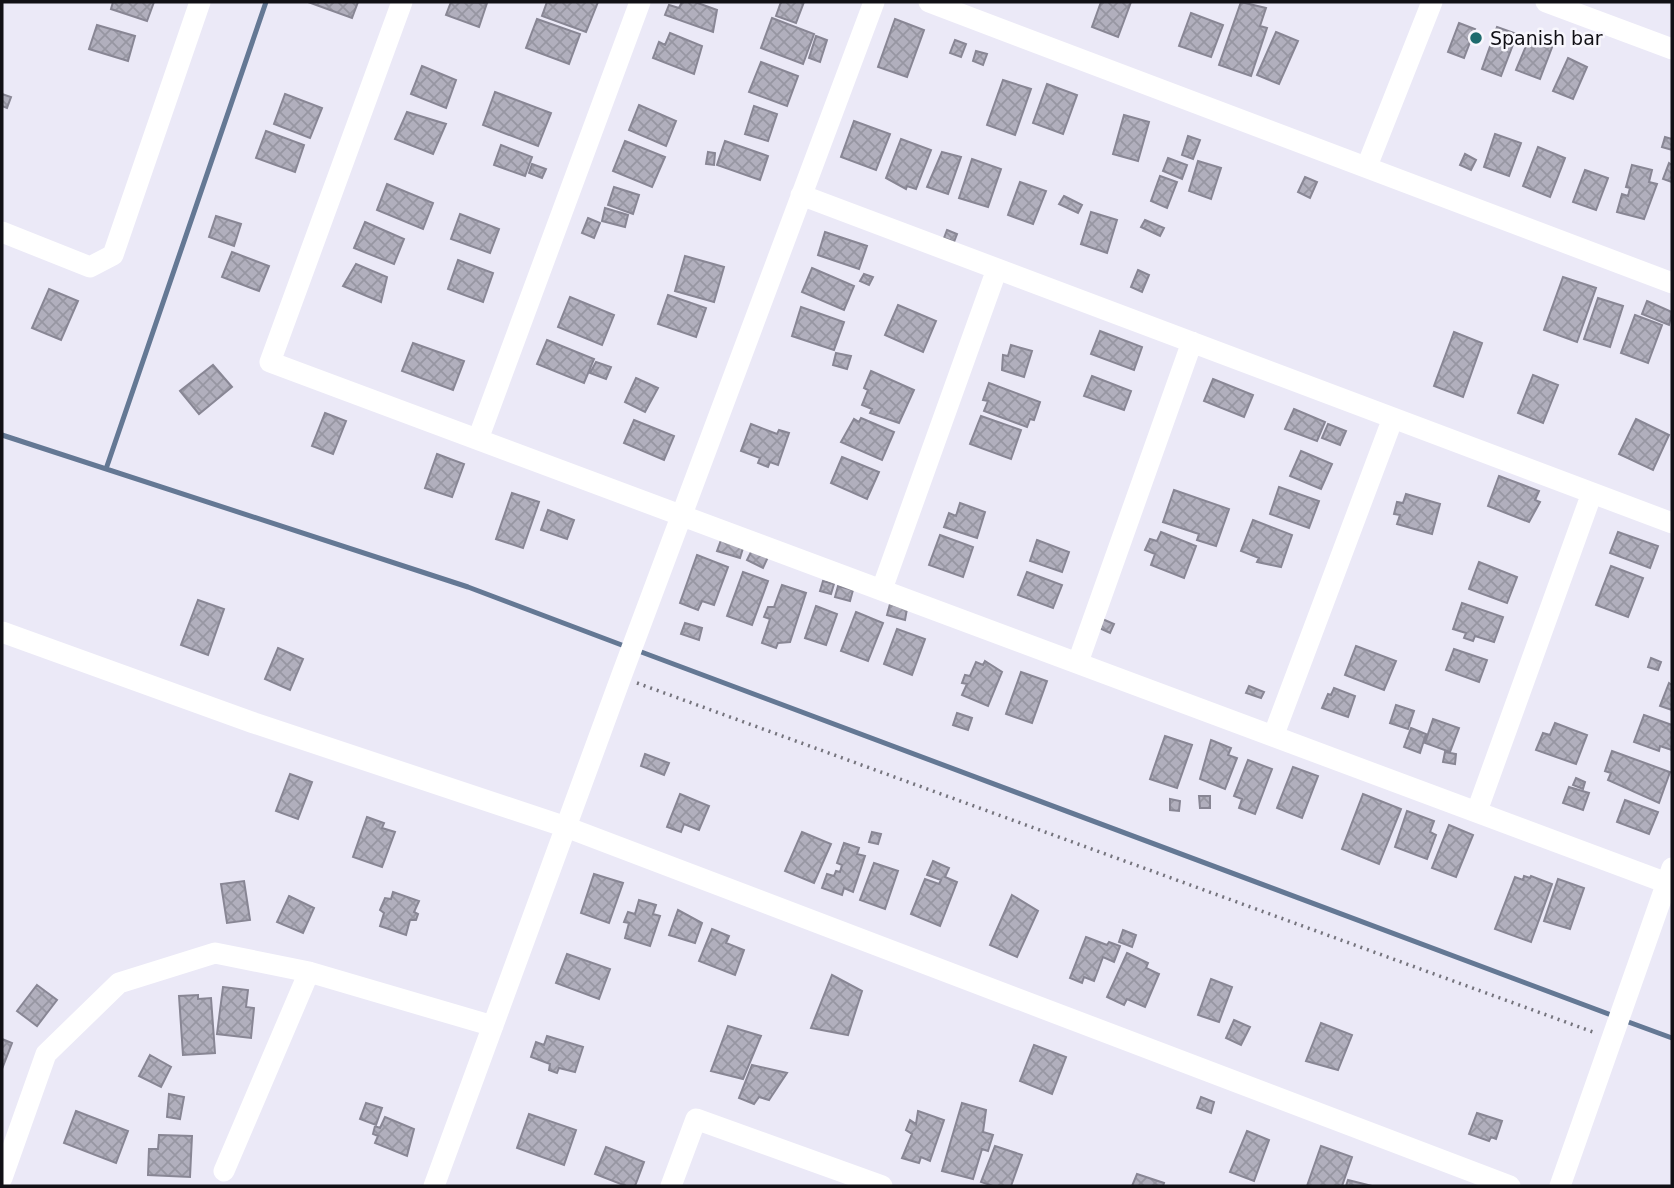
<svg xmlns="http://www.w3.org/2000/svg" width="1674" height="1188" viewBox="0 0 1674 1188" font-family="'DejaVu Sans',sans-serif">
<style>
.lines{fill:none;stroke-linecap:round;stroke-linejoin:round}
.stream{stroke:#647894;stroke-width:5}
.building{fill:url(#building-cross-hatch);stroke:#888694;stroke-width:2}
.path{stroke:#75747d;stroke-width:3.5;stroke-dasharray:2 5;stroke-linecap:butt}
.street{stroke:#fff;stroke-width:21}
.poi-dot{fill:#1e6b6e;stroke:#f8f7fd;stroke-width:2.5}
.labels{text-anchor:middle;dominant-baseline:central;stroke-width:5;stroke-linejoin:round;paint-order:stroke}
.poi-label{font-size:19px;fill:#111015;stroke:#f8f7fd;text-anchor:start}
</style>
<defs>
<pattern id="building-cross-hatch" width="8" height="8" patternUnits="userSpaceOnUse" patternTransform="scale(1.75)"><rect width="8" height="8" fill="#b1afbd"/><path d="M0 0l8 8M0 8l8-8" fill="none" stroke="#9796a2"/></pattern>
</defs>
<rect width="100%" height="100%" fill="#ebe9f7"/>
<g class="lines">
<path class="stream" d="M2,435L468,587L627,647
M106,469L266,2
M636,650L1614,1016
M1623,1020L1672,1038"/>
</g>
<path class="building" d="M113,2H154L147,21L111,9Z
M308,2H358L352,18Z
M451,2L487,3L479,27L446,15Z
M547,2H598L586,32L542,16Z
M682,2H695L717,10L713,32L665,15L669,5L679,8Z
M781,2H804L796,23L776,16Z
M1101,2H1131L1118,37L1092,27Z
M1241,2L1266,8L1260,26L1267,28L1251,76L1219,65Z
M1191,13L1223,25L1211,57L1179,46Z
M772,18L814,34L803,64L761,48Z
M537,19L580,34L569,64L526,48Z
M895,19L924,30L907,77L878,67Z
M1459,23L1475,29L1464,58L1448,52Z
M97,25L135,36L128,61L89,49Z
M1497,27L1517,34L1501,76L1482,69Z
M1276,32L1298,41L1279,84L1257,75Z
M670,33L702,46L694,74L653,58L659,42L665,45Z
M1531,34L1554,42L1540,79L1516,70Z
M816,36L827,40L820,62L809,58Z
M955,40L966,44L961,57L950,53Z
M976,51L987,54L983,65L973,61Z
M1568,58L1587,67L1573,99L1553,91Z
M761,62L798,76L787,106L749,92Z
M422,66L456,80L446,108L411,94Z
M1003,80L1031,89L1015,135L987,125Z
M1047,84L1077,95L1063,134L1033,123Z
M495,92L551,113L538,146L483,125Z
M2,94L11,97L7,108L2,106Z
M285,94L322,108L310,138L274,124Z
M639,105L676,121L666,146L629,130Z
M754,106L777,114L768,141L745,134Z
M407,112L446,124L433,154L395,139Z
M1124,115L1149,122L1138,161L1113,154Z
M854,121L890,134L876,170L841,157Z
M266,131L304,145L295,172L256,158Z
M1495,134L1521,143L1509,176L1484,167Z
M1188,136L1200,140L1193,159L1182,155Z
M1665,137L1672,139V150L1662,147Z
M901,139L931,150L916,189L907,186L906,189L886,178Z
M625,141L665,157L652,187L613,171Z
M725,141L768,156L760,180L717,165Z
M501,145L532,157L525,176L494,165Z
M1538,147L1565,158L1550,197L1523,186Z
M708,152L715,153L714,165L706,164Z
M942,152L961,157L948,194L927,187Z
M1465,154L1476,160L1471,170L1460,165Z
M1168,158L1187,165L1182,179L1163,171Z
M972,159L1001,169L988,207L959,198Z
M1198,161L1221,168L1211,199L1189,191Z
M1669,163L1672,165V182L1663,179Z
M532,164L546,169L542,178L529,173Z
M1632,165L1652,170L1649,182L1657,184L1644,219L1617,212L1622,194L1628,196L1630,188L1626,187Z
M1585,170L1608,178L1596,210L1573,202Z
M1160,176L1177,182L1167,208L1151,201Z
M1305,177L1317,182L1310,198L1298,192Z
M1020,182L1046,191L1033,224L1008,215Z
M387,184L433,203L423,229L377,210Z
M614,187L639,195L633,214L608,205Z
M1064,196L1082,205L1078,213L1059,204Z
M605,208L628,215L625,227L602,221Z
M1091,212L1117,220L1107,253L1081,244Z
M460,214L499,229L490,253L451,239Z
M216,216L241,224L234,246L209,237Z
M588,218L600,223L594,238L582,233Z
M1145,220L1164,228L1160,236L1141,227Z
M365,222L404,239L394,264L354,248Z
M947,230L957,234L954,242L944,238Z
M825,232L867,246L859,269L818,255Z
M232,252L269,266L259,291L222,277Z
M685,256L724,267L714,302L675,291Z
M458,260L493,273L483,302L448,289Z
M356,264L387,277L381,302L343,286Z
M812,268L854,286L844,310L802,292Z
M1138,270L1149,275L1142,292L1131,287Z
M864,274L873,277L869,285L860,281Z
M1563,277L1596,288L1577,342L1544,330Z
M49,289L78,301L61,340L32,328Z
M668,295L706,308L696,337L658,324Z
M570,297L614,315L602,345L558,327Z
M1598,298L1623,306L1610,347L1584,339Z
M1647,301L1672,312L1669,325L1642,314Z
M898,305L936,321L923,352L885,335Z
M801,307L844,322L834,350L792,336Z
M1635,315L1662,325L1648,363L1621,353Z
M1100,331L1142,347L1134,370L1091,354Z
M1454,332L1482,343L1463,397L1434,386Z
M547,340L594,359L584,383L537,364Z
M413,343L464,361L453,390L402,371Z
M1011,345L1032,351L1024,377L1002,370L1003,355L1008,356Z
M836,353L851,356L847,369L833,365Z
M596,362L611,367L606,379L590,373Z
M213,365L232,387L199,414L180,391Z
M871,371L914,390L899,423L870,413L872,409L862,405L868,390L864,388Z
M1533,375L1558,385L1543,423L1518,413Z
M1092,376L1131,391L1124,410L1084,396Z
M636,378L658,388L645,412L625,402Z
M1213,379L1253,395L1244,417L1204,401Z
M989,383L1040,402L1034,420L1030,419L1027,427L984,411L988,401L983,400Z
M1294,409L1325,422L1317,441L1285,429Z
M325,413L346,421L333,454L312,446Z
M981,416L1021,430L1011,459L970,444Z
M861,418L894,432L882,460L841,442L854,419L859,422Z
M1636,419L1669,435L1653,470L1619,454Z
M634,420L674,436L664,460L624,443Z
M751,424L777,434L779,430L789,433L778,465L770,462L768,467L758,463L760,458L741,451Z
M1328,424L1346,431L1340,445L1322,438Z
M1301,451L1332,464L1321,489L1290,476Z
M437,454L464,464L452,497L425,488Z
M842,457L879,472L867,499L831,483Z
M1499,476L1539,491L1535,500L1540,502L1529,522L1488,506Z
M1279,487L1319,501L1309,528L1270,514Z
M1174,490L1229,509L1216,546L1197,540L1199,534L1163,522Z
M512,493L539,502L523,548L496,539Z
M1406,494L1440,504L1432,534L1397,524L1400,515L1394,514L1397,502L1403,503Z
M960,503L985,512L977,538L944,527L949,513L956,516Z
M548,510L574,520L567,539L541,530Z
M1253,520L1292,535L1281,567L1257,562L1259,558L1241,551Z
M1161,532L1196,546L1184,578L1151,565L1155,554L1145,550L1150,539L1157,541Z
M1618,532L1658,546L1650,568L1610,553Z
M940,535L973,547L963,577L929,565Z
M721,540L743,548L740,558L717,551Z
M1037,540L1069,552L1062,572L1030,561Z
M752,550L768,557L763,568L747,560Z
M697,555L728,567L714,605L702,601L698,610L680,603Z
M1479,562L1517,577L1507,603L1469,589Z
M1611,566L1643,578L1628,617L1596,605Z
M743,572L768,581L752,625L727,616Z
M1027,572L1062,585L1053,608L1018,595Z
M823,581L834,584L831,594L820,591Z
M782,585L806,593L790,642L778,643L776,648L762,643L770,619L764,617L768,607H774Z
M838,586L853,590L850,601L835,597Z
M198,600L224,609L208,655L181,645Z
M1462,603L1503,617L1494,642L1475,636L1473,641L1464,638L1466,633L1453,629Z
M890,604L907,609L905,620L887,615Z
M816,606L837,614L826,645L805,638Z
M856,612L883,623L868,661L841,651Z
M1100,618L1114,624L1110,633L1097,627Z
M685,623L702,628L699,640L681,634Z
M897,629L925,639L912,675L884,664Z
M1356,646L1396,661L1384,690L1345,675Z
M278,648L303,659L290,690L265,679Z
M1454,649L1487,660L1479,682L1446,670Z
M1651,658L1661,662L1658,670L1648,667Z
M985,661L1002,672L988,706L962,695L967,684L962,683L965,675L970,676L976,662L983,665Z
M1021,672L1047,681L1032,723L1006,714Z
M1669,683L1672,685V710L1660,706Z
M1249,686L1264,692L1261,698L1246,693Z
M1334,688L1355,696L1348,717L1322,708L1328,694L1331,695Z
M1396,705L1414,711L1408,729L1390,723Z
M957,713L972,718L968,730L953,725Z
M1644,715L1672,725V750L1660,746L1659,751L1634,742Z
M1433,719L1459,728L1450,752L1425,743Z
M1555,723L1587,735L1576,764L1536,750L1543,733L1550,735Z
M1411,728L1426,734L1420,753L1404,747Z
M1165,736L1192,745L1177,788L1150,779Z
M1211,740L1231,748L1228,755L1237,758L1225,789L1200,779Z
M1612,751L1670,772L1659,803L1608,780L1611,773L1605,771Z
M1445,752L1456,754L1455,764L1443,762Z
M645,754L669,763L664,775L641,766Z
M1248,760L1272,769L1255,814L1239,808L1242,799L1234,796Z
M1293,767L1318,776L1302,818L1277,808Z
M290,774L312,782L298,819L276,811Z
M1576,778L1585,782L1583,789L1573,785Z
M1569,787L1589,793L1583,810L1563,803Z
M680,794L709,806L699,830L684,824L681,832L667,827Z
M1363,794L1401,809L1379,864L1342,849Z
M1199,796H1210V808H1200Z
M1170,799L1180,801L1179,811L1170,810Z
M1625,800L1658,812L1649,834L1617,822Z
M1407,811L1434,821L1430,832L1436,835L1427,859L1395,847Z
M367,817L384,823L382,828L395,832L382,867L353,857Z
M1449,825L1473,835L1456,877L1432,868Z
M802,832L831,844L814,883L785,871Z
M872,832L881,834L878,844L869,842Z
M844,843L859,848L857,854L865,856L853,892L844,888L842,895L822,888L827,874L834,876L836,871L840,872L842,865L837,863Z
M933,861L949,868L945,877L957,882L940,926L911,914L925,879L939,884L941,880L927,875Z
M874,863L898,871L885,909L860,900Z
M594,874L623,883L609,923L581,913Z
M1524,876L1530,878L1531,876L1552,884L1531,942L1495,929L1515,877L1523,880Z
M1558,879L1584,888L1570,929L1544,921Z
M244,881L250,920L227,923L221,884Z
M393,892L419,901L414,912L418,914L416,920H410L406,935L380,926L384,913L380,910L385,898L391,899Z
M1012,895L1038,911L1017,957L990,945Z
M289,896L314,908L303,933L277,922Z
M639,900L656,905L653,914L660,916L650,946L625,938L629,923L624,922L628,912L635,914Z
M678,910L702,923L695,943L669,935Z
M712,929L729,936L726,943L744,950L735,975L699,961Z
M1123,930L1136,935L1132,947L1119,942Z
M1086,937L1107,945L1109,942L1120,946L1114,962L1103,957L1094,981L1084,977L1082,983L1070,978Z
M1127,953L1148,963L1146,968L1159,974L1145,1007L1127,999L1124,1005L1107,997Z
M567,954L610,969L599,999L556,983Z
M832,975L862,991L848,1035L811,1028Z
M1211,979L1232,987L1219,1022L1198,1015Z
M37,985L57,1000L37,1026L17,1011Z
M223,987L248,990L246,1007L254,1008L251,1038L217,1034Z
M198,995V999L211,998L215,1053L183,1055L179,996Z
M1234,1020L1250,1027L1241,1045L1226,1038Z
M1321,1023L1352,1035L1338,1070L1306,1061Z
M728,1026L761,1036L743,1079L711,1071Z
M547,1036L583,1047L575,1072L559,1068L557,1073L549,1070L550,1064L531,1057L536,1042L544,1045Z
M2,1039L12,1043L2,1069Z
M1034,1045L1066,1057L1052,1094L1020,1081Z
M150,1055L171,1067L161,1087L139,1076Z
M752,1065L787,1073L769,1100L759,1097L754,1104L739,1098Z
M169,1094L184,1097L180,1119L167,1117Z
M1201,1097L1214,1102L1211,1113L1197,1108Z
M366,1103L382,1108L376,1125L360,1119Z
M962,1103L986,1110L983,1132L993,1135L988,1151L982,1149L973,1179L942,1171Z
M76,1111L128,1131L116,1163L64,1143Z
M918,1111L944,1120L930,1161L921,1157L919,1163L902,1158L912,1134L906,1130L910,1120L916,1124Z
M1477,1113L1502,1121L1496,1139L1491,1137L1489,1141L1469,1134Z
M529,1114L576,1130L564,1165L517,1148Z
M385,1117L414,1129L407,1156L375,1143L378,1136L373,1134L375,1126L380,1128Z
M1247,1131L1269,1140L1254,1181L1230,1172Z
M159,1135L192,1136L190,1177L148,1175L149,1149H158Z
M995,1146L1022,1155L1011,1186H993L981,1182Z
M1321,1146L1352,1157L1342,1186H1307Z
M606,1147L644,1162L635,1186H626L595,1174Z
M1137,1174L1164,1183L1163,1186H1132Z
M1348,1180L1372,1186H1346Z"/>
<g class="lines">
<path class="path" d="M637,683L1593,1032"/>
<path class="street" d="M402,2L270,362L1672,885
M929,2L1672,283
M1546,2L1672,49
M1367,166L1432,2
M801,195L1672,523
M2,232L90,267L113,255L200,2
M478,439L640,2
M882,589L997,269
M2,632L254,723L566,827L1510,1186
M1078,662L1192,342
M1274,734L1393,418
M1477,811L1592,493
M224,1171L309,972
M2,1178L46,1054L119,983L215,953L309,972L493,1026
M434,1186L621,677L874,2
M671,1186L696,1119L882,1186
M1560,1186L1672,868"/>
</g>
<circle class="poi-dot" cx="1476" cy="38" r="7"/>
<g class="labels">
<g class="poi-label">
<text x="1490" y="38">Spanish bar</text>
</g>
</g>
<rect width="1674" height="1188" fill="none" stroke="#111015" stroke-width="7"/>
</svg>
